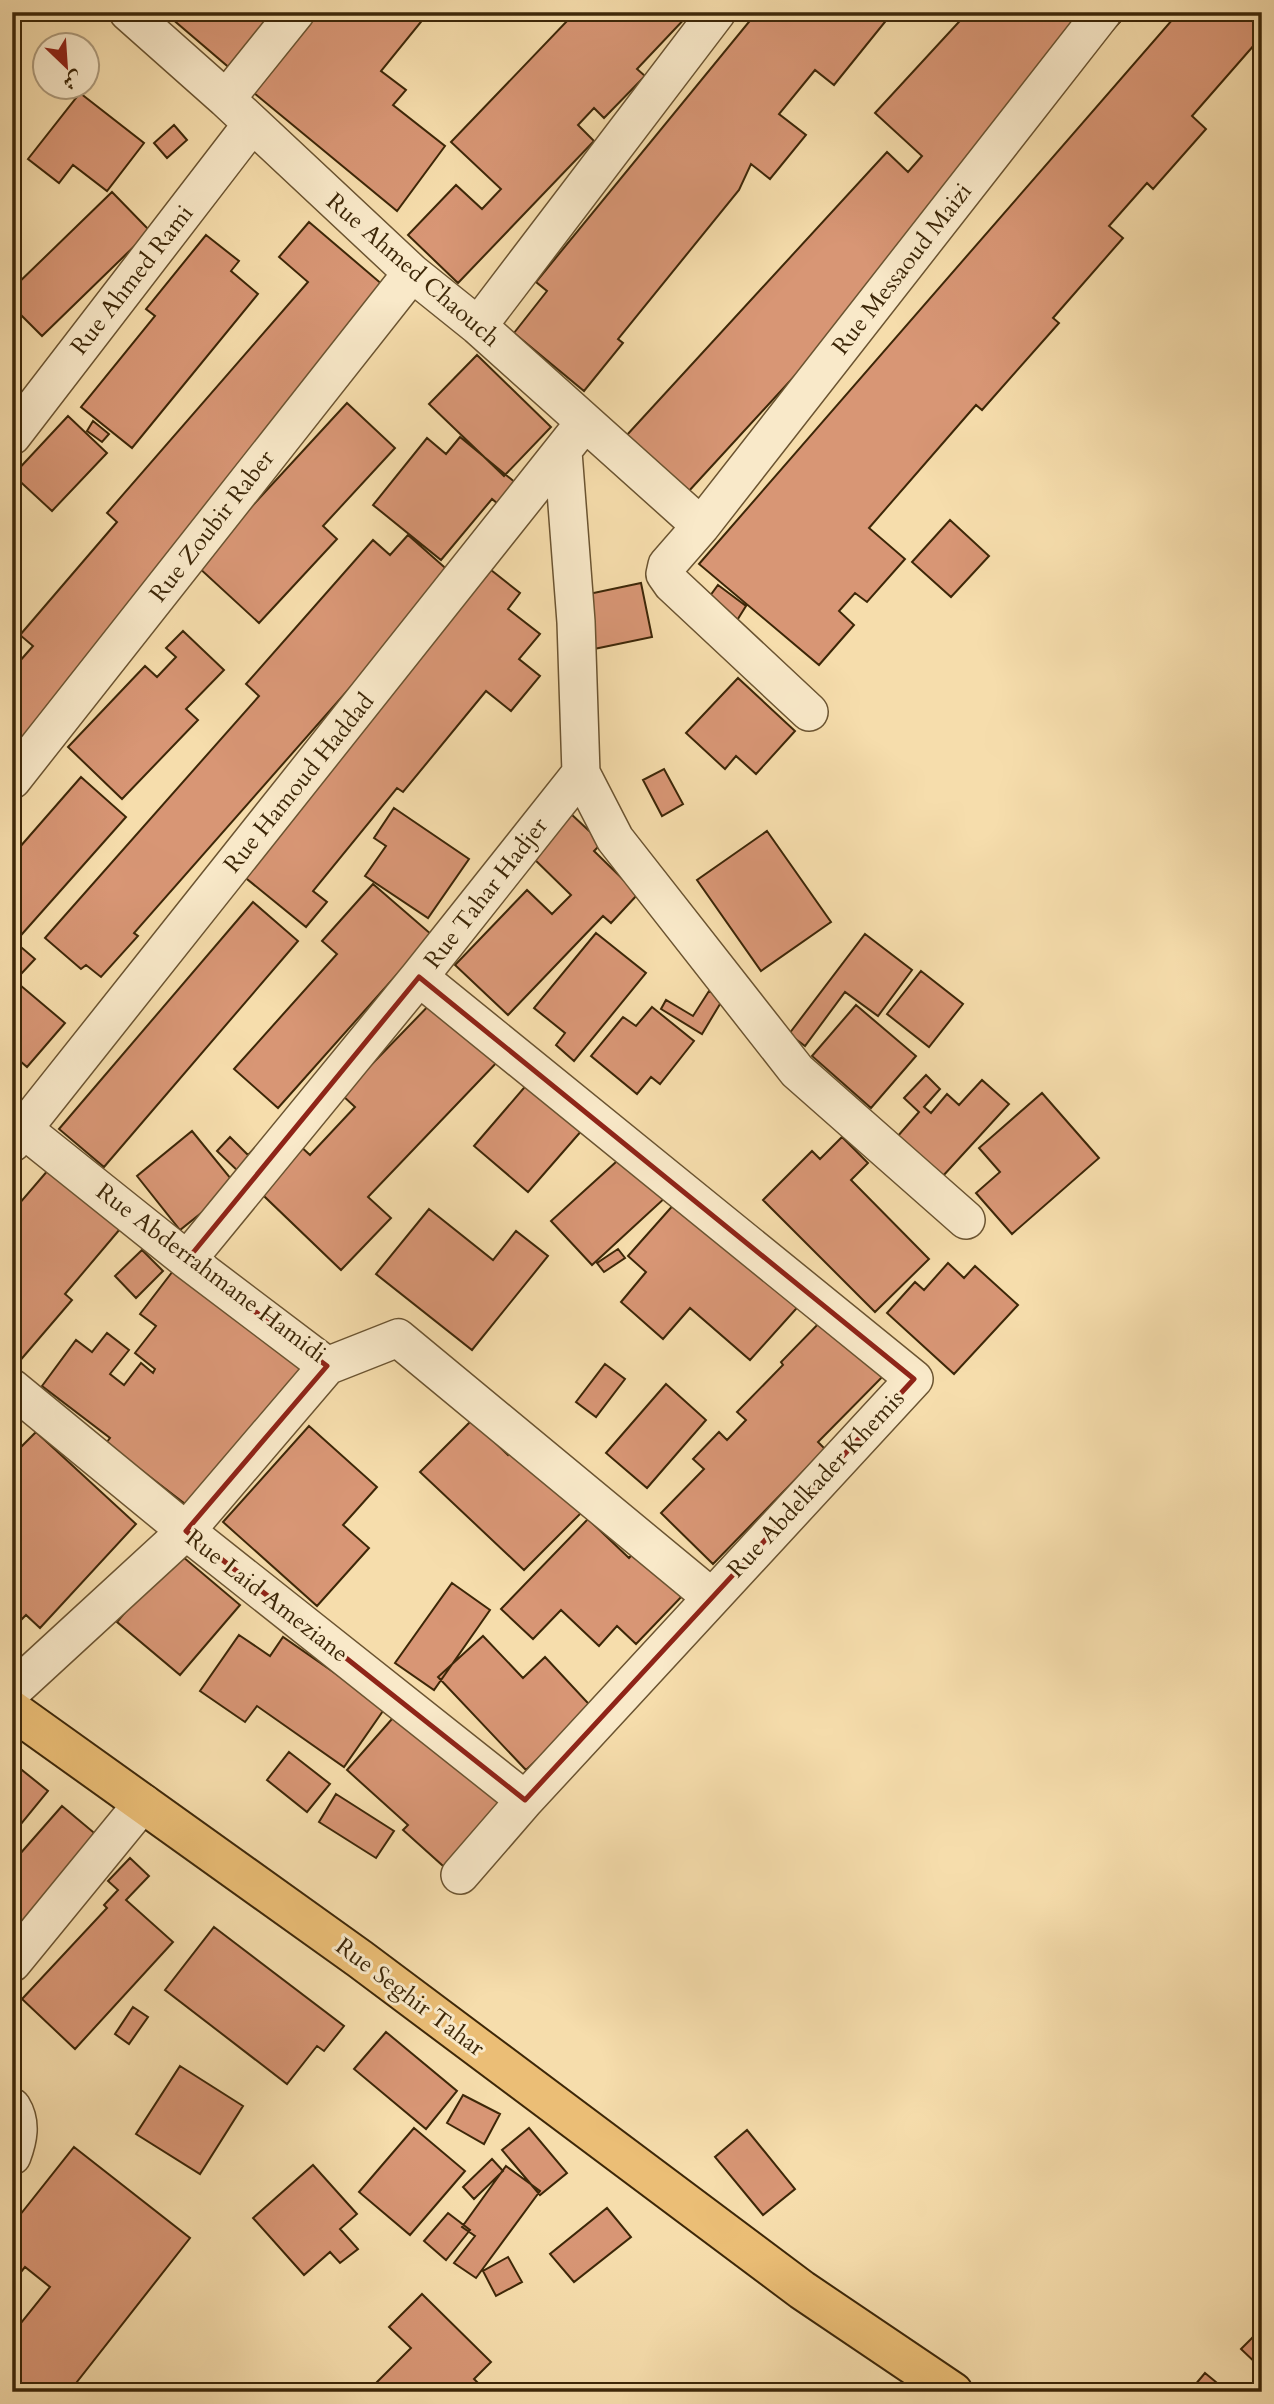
<svg xmlns="http://www.w3.org/2000/svg" width="1274" height="2404" viewBox="0 0 1274 2404" font-family="Cardo,Amiri,serif">
<style>
.building{fill:#d89675;stroke:#3d2708;stroke-width:2}
.lines{fill:none;stroke-linecap:round;stroke-linejoin:round}
.minor-casing{stroke:#6b5431;stroke-width:40}
.major-casing{stroke:#3d2708;stroke-width:42}
.minor{stroke:#f9e9c9;stroke-width:37}
.major{stroke:#ebbe76;stroke-width:38}
.marked{fill:none;stroke:#8f2418;stroke-width:5;stroke-linejoin:round}
.labels{text-anchor:middle;dominant-baseline:central;stroke-width:6;stroke-linejoin:round;paint-order:stroke}
.street-label{font-size:24px;fill:#3d2708;stroke:#f9e9c9}
</style>
<rect width="100%" height="100%" fill="#f6ddac"/>
<filter id="stains"><feTurbulence type="fractalNoise" baseFrequency=".00286" numOctaves="4"/><feColorMatrix values="0 0 0 0 .2 0 0 0 0 .09 0 0 0 0 .02 0 0 0 .5 -.17"/></filter>
<radialGradient id="worn" r=".72"><stop offset=".6" stop-color="#630" stop-opacity="0"/><stop offset="1" stop-color="#630" stop-opacity=".3"/></radialGradient>
<path class="building" d="M164,12H294L239,76Z
M300,12H429L381,71L406,90L393,105L445,146L397,211L248,88Z
M563,12H691L637,69L645,76L604,118L594,108L578,125L594,141L458,283L408,235L456,185L482,209L501,189L451,142L569,19Z
M757,12H893L834,85L815,70L779,114L806,135L770,179L751,164L739,190L618,339L623,343L584,391L514,333L547,291L536,282Z
M968,12H1129L688,492L626,436L887,152L908,172L922,156L875,113Z
M1179,12H1262V36L1192,116L1206,129L1153,189L1147,183L1109,226L1123,238L1053,318L1059,323L982,410L976,405L869,528L905,559L867,602L855,593L839,611L854,625L819,665L699,564Z
M80,93L144,143L107,191L73,165L59,183L28,159Z
M174,125L187,140L167,158L154,143Z
M112,192L150,231L42,336L12,306V289Z
M309,222L397,297L67,680L72,684L12,778V670L33,646L20,635L117,522L107,513L308,282L279,257Z
M206,235L239,261L231,271L258,294L132,448L81,407L155,316L146,309Z
M477,355L551,427L504,476L429,404Z
M347,403L395,448L323,526L337,539L259,623L197,566Z
M68,416L107,453L52,511L13,475Z
M93,421L109,434L102,442L87,431Z
M460,437L534,498L516,519L492,499L441,560L373,505L427,438L446,454Z
M950,520L989,556L951,597L912,562Z
M408,535L451,573L134,933L138,936L101,977L86,965L81,969L45,938L259,696L246,684L373,540L390,555Z
M491,570L520,593L508,609L540,634L519,659L540,676L511,711L486,691L403,792L397,788L313,891L327,902L306,927L242,875Z
M641,583L652,637L594,649L584,595Z
M718,585L746,606L736,622L707,600Z
M183,631L224,670L186,709L198,720L122,799L68,747L145,666L157,677L176,657L166,648Z
M738,678L795,731L756,774L736,756L725,769L686,733Z
M664,769L683,804L662,816L643,780Z
M81,777L126,817L15,942L35,959L21,974L12,965V856Z
M394,808L469,859L428,918L365,876L386,846L374,838Z
M570,813L602,843L594,851L638,894L611,923L603,916L508,1015L455,965L527,890L552,914L571,895L530,855Z
M767,831L831,922L761,971L697,880Z
M373,884L432,935L278,1108L234,1069L337,954L322,941Z
M253,902L298,941L104,1167L59,1129Z
M596,933L646,973L574,1061L556,1045L565,1033L534,1008Z
M865,934L912,970L878,1016L845,992L805,1046L789,1034Z
M921,971L963,1004L929,1047L887,1014Z
M20,985L65,1023L27,1067L12,1054V994Z
M709,991L723,999L702,1034L661,1009L666,1000L693,1016Z
M437,997L501,1058L368,1197L391,1218L341,1270L217,1151L230,1137L248,1155L288,1114L298,1144L310,1155L355,1107L342,1095Z
M856,1005L916,1056L871,1108L812,1056Z
M652,1007L694,1041L660,1084L651,1077L637,1094L591,1056L623,1017L636,1026Z
M535,1075L590,1121L528,1192L474,1146Z
M926,1075L940,1089L924,1107L931,1113L947,1094L959,1105L982,1080L1009,1104L942,1177L897,1137L919,1112L904,1098Z
M1042,1093L1099,1158L1012,1234L976,1193L1000,1172L979,1148Z
M192,1131L236,1185L180,1230L137,1176Z
M842,1137L868,1163L851,1180L929,1259L875,1312L763,1200L812,1151L820,1159Z
M627,1152L667,1196L592,1265L551,1221Z
M49,1169L120,1229L65,1294L72,1300L12,1370V1212Z
M684,1193L804,1300L750,1360L690,1308L663,1339L621,1302L646,1272L628,1256Z
M429,1209L493,1260L516,1231L548,1256L472,1350L376,1274Z
M618,1249L625,1258L604,1272L597,1263Z
M142,1250L163,1271L136,1298L115,1276Z
M948,1263L964,1278L975,1266L1018,1305L954,1374L887,1313L915,1282L924,1290Z
M173,1271L304,1365L193,1510L106,1443L110,1438L42,1386L76,1340L92,1352L107,1333L129,1350L110,1374L124,1385L141,1363L153,1373L155,1369L135,1353L156,1326L140,1314Z
M823,1319L895,1364L818,1442L825,1449L713,1564L661,1513L704,1469L693,1459L719,1432L727,1440L746,1420L737,1412L783,1365L781,1362Z
M605,1364L625,1379L596,1417L576,1402Z
M666,1384L706,1420L647,1488L606,1453Z
M472,1420L508,1455L515,1446L582,1512L524,1570L420,1472Z
M309,1426L377,1487L343,1525L369,1548L317,1606L223,1522Z
M36,1432L136,1524L40,1628L26,1615L12,1629V1456Z
M588,1519L629,1558L639,1547L685,1593L636,1644L617,1626L599,1646L561,1610L533,1639L501,1609Z
M176,1551L240,1605L180,1675L117,1622Z
M452,1583L490,1610L434,1690L395,1663Z
M239,1635L270,1656L283,1637L385,1708L344,1767L257,1706L245,1722L200,1691Z
M483,1636L523,1678L545,1657L600,1716L559,1739L526,1770L438,1677Z
M399,1711L510,1810L452,1874L403,1830L408,1825L347,1770Z
M289,1752L330,1784L307,1812L267,1780Z
M12,1762L48,1791L12,1835Z
M336,1794L394,1831L376,1858L319,1822Z
M62,1806L111,1847L12,1961V1849L19,1855Z
M130,1858L149,1876L126,1900L173,1942L75,2049L22,1999L107,1908L104,1905L118,1890L108,1881Z
M214,1927L344,2026L324,2051L317,2046L287,2084L165,1990Z
M133,2007L148,2017L129,2044L115,2034Z
M386,2032L457,2091L426,2129L354,2069Z
M180,2066L243,2106L200,2174L136,2134Z
M463,2095L500,2114L484,2144L447,2123Z
M414,2128L465,2171L410,2235L359,2192Z
M529,2128L567,2173L540,2195L502,2150Z
M747,2130L795,2189L763,2215L715,2157Z
M74,2147L190,2238L69,2392H12V2334L50,2287L25,2267L12,2283V2225Z
M492,2159L503,2171L474,2199L463,2187Z
M313,2165L357,2214L340,2229L358,2249L340,2263L330,2252L304,2275L253,2218Z
M506,2166L540,2191L476,2278L454,2263L475,2236L462,2227Z
M607,2208L631,2237L574,2282L550,2254Z
M448,2213L470,2230L446,2260L424,2241Z
M508,2257L522,2282L496,2296L483,2271Z
M422,2294L491,2362L474,2379L487,2392H367L411,2348L389,2327Z
M1262,2328V2369L1241,2349Z
M1205,2373L1228,2392H1189Z"/>
<g class="lines">
<defs>
<path id="minor" d="M128,12L226,99L412,273L478,326L701,526
M226,99L296,12
M478,326L717,12
M12,436L252,124
M809,712L672,584L665,574L667,565L701,526L1103,12
M581,773L615,839L797,1071L966,1220
M12,780L412,273
M419,977L914,1379L525,1800L460,1875
M12,1120L187,1260L327,1366L398,1338L711,1597
M12,1143L585,422
M187,1260L419,977L581,773L576,622L563,452
M12,1388L186,1531L525,1800
M12,1691L186,1531L327,1366
M12,1963L143,1803
M12,2107C22,2123 18,2140 12,2156"/>
<path id="major" d="M12,1710L360,1959L802,2290L953,2392"/>
</defs>
<use href="#minor" class="minor-casing"/>
<use href="#major" class="major-casing"/>
<use href="#minor" class="minor"/>
<use href="#major" class="major"/>
</g>
<path class="marked" d="M419,977L914,1379L525,1800L186,1531L327,1366L187,1260Z"/>
<g class="labels">
<g class="street-label">
<text transform="translate(902 269) rotate(-52)">Rue Messaoud Maizi</text>
<text transform="translate(413 270) rotate(41)">Rue Ahmed Chaouch</text>
<text transform="translate(132 280) rotate(-52)">Rue Ahmed Rami</text>
<text transform="translate(212 526) rotate(-52)">Rue Zoubir Raber</text>
<text transform="translate(299 783) rotate(-51)">Rue Hamoud Haddad</text>
<text transform="translate(486 893) rotate(-52)">Rue Tahar Hadjer</text>
<text transform="translate(211 1273) rotate(37)">Rue Abderrahmane Hamidi</text>
<text transform="translate(816 1484) rotate(-47)">Rue Abdelkader Khemis</text>
<text transform="translate(267 1596) rotate(38)">Rue Laid Ameziane</text>
<text transform="translate(410 1997) rotate(37)">Rue Seghir Tahar</text>
</g>
</g>
<rect width="1274" height="2404" fill="none" stroke="#f6ddac" stroke-width="42"/>
<rect x="14" y="14" width="1246" height="2376" fill="none" stroke="#3d2708" stroke-width="3.5"/>
<rect x="21" y="21" width="1232" height="2362" fill="none" stroke="#3d2708" stroke-width="2"/>
<g transform="translate(66 66) rotate(155)"><circle r="33" fill="#f9e9c9" stroke="#ae9b7c" stroke-width="2"/>
<path d="M0-5L12 26L0 18L-12 26Z" fill="#8f2418"/>
<text y="-10" font-size="19" font-weight="bold" text-anchor="middle" fill="#3d2708">ش</text>
</g>
<rect width="100%" height="100%" filter="url(#stains)"/>
<rect width="100%" height="100%" fill="url(#worn)"/>
</svg>
